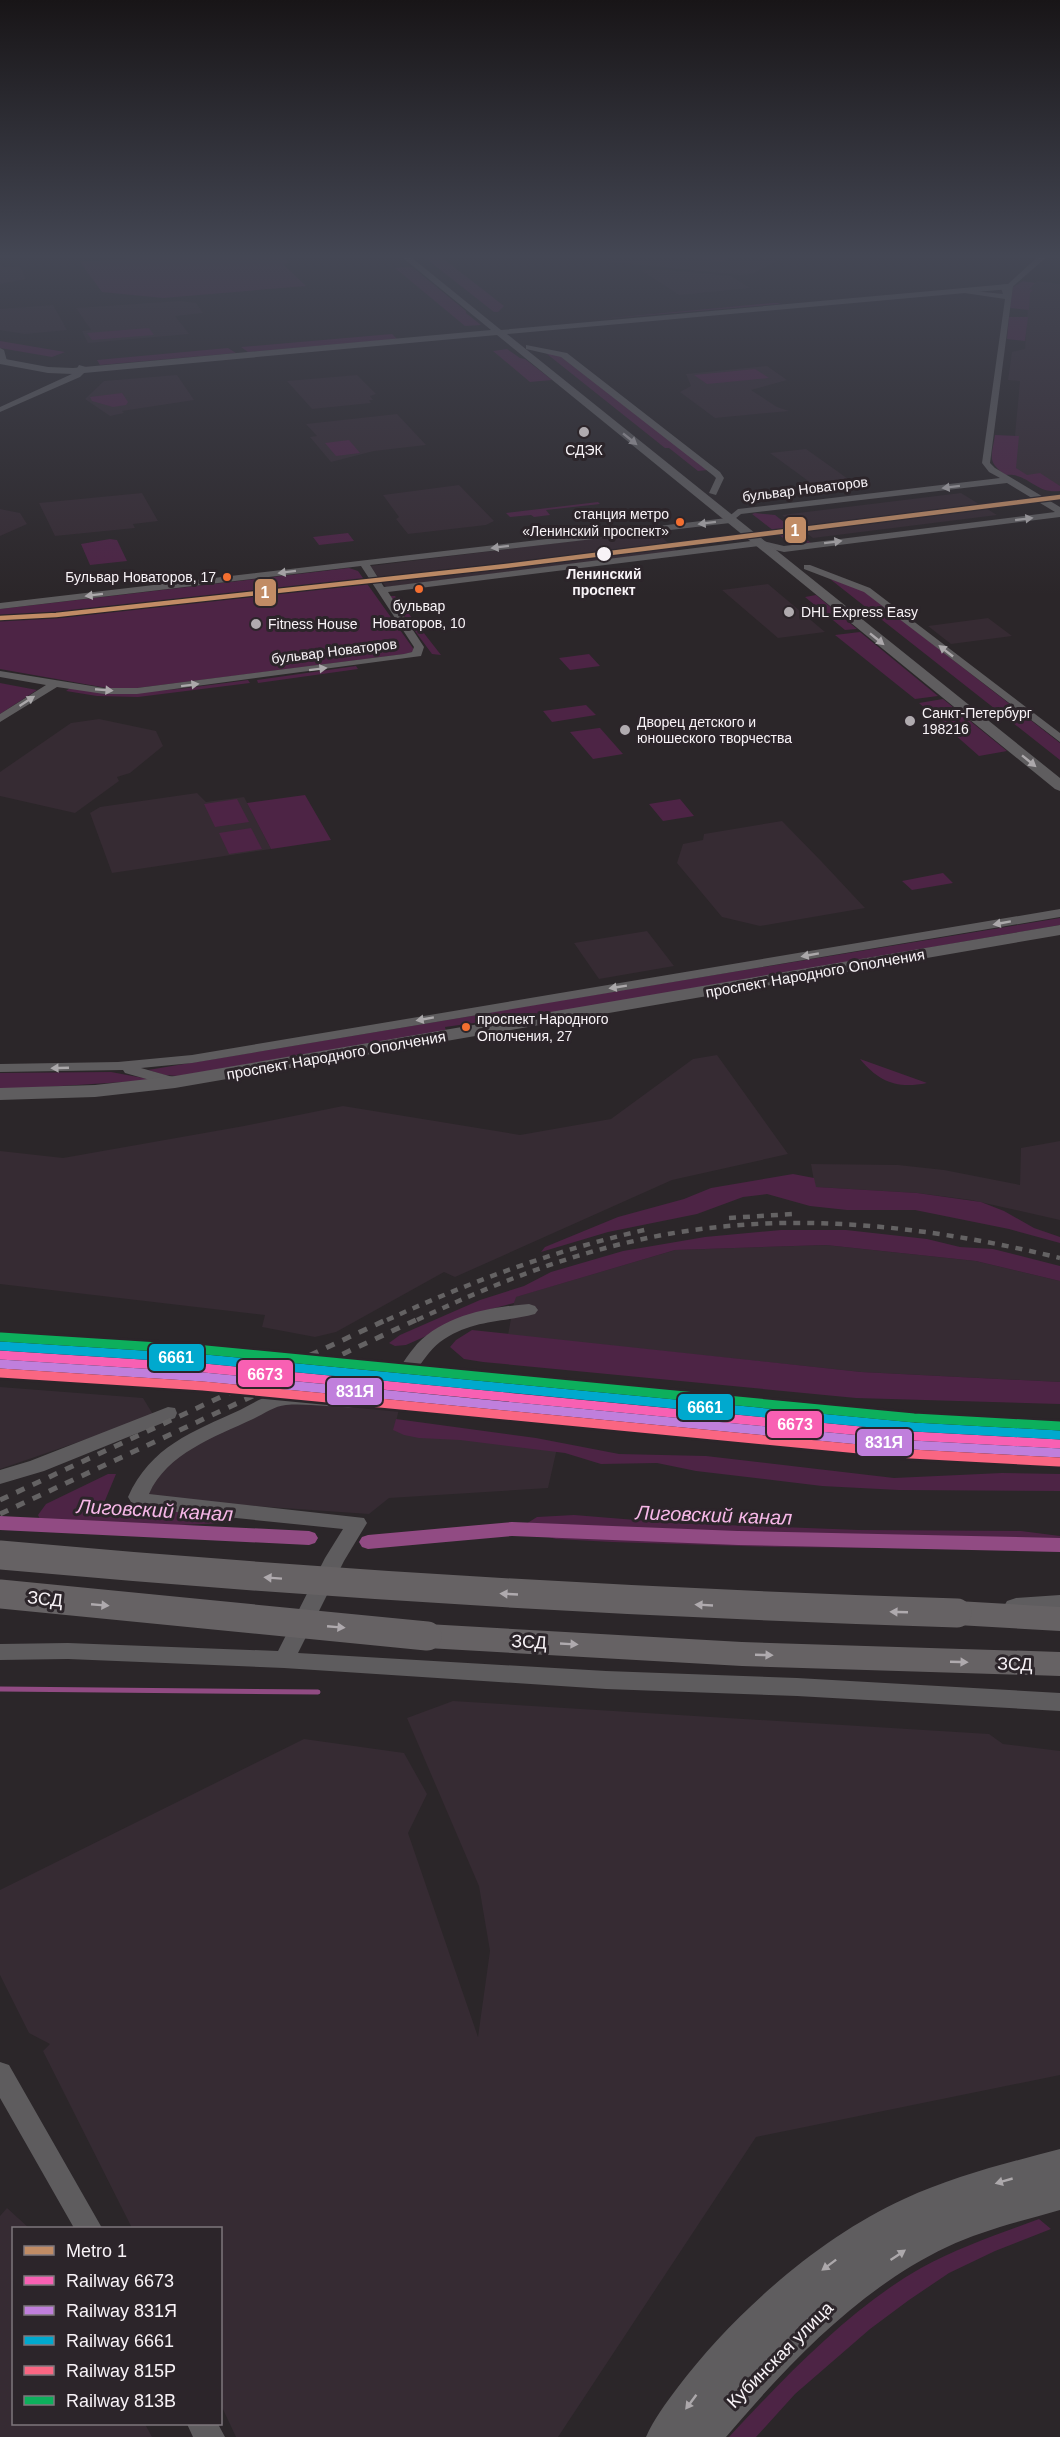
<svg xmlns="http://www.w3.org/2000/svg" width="1060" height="2437" viewBox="0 0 1060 2437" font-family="Arial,sans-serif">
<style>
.built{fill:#362b33}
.green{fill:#4d2445}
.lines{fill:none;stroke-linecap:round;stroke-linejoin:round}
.stream{stroke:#914b83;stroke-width:5}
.canal{fill:#914b83;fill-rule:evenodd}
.minor{fill:#5e5c5e;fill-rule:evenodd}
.major{fill:#5f5d5f;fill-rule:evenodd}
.highway{fill:#666264;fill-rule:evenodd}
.rail-far1{stroke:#646263;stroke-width:4.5;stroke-dasharray:7 7;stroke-linecap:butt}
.rail{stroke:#646263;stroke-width:5;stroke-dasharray:9 9;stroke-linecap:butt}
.highway-bridge{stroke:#666264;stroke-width:29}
.rail-1-casing{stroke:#2c252a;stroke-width:14}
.rail-2-casing{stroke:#2c252a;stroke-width:14}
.rail-3-casing{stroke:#2c252a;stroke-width:14}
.rail-4-casing{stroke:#2c252a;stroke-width:14}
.rail-5-casing{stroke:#2c252a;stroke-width:14}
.rail-1{stroke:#f860b3;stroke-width:9}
.rail-2{stroke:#c07fdc;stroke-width:9}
.rail-3{stroke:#00a9ce;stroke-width:9}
.rail-4{stroke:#fa6682;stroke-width:9}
.rail-5{stroke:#0daf5c;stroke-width:9}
.metro-1-casing{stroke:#2c252a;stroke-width:7}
.metro-1{stroke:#c18c65;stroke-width:4.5}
.oneway{fill:#aca8ab}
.oneway2{fill:#aba8aa}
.oneway3{fill:#afaaae}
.poi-dot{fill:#b0abaf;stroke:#2c252a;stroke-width:2}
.bus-dot{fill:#f46f30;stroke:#2c252a;stroke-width:2}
.stop-dot{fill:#f8f3f7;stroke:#2c252a;stroke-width:2}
.labels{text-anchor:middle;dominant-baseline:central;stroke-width:6;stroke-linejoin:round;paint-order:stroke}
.far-poi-label{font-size:14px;fill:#f8f3f7;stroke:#2c252a;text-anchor:start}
.far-street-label{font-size:14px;fill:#f8f3f7;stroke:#2c252a}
.bus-label{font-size:14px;fill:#f8f3f7;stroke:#2c252a;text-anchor:end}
.far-stop-label{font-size:14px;font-weight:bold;fill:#f8f3f7;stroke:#2c252a}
.street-label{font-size:15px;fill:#f8f3f7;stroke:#2c252a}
.near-street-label{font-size:18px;fill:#f8f3f7;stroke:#2c252a}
.near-water-label{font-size:20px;font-style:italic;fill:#f6b7e7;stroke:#2c252a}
.line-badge{stroke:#2c252a;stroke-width:2}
.badge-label{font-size:16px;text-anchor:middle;font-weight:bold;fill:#fff}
</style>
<rect width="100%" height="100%" fill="#2b2629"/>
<path class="built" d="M619,253H729L779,260L752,274L739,275L605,261Z
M0,265L4,267H20L26,279L0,284Z
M641,270H667L731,276L750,288L679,295Z
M1037,281L1060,284V488L1026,476L1012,468L1020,381L1008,380L1012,352L1025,349L1029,293L1028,289Z
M180,301L196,303L203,313L175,316L189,334L88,343L82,331L91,330L76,308Z
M53,305L67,330L25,334L0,330V309Z
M767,366L787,380L751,390L777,407L789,411L715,418L680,392L691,386L686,374Z
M177,375L194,400L122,411L124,413L110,416L85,399L104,381Z
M357,375L376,394L370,396L373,400H369L371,403L312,409L287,381Z
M397,414L426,445L374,451L331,462L310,437L317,436L306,424Z
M806,449L830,466L848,479L811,483L770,453Z
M459,485L494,521L486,525L408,534L396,519L399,517L383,495Z
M142,493L158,521L133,524L135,528L55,536L39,503Z
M961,493L997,515L813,538L782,515Z
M0,509L20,513L27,524L0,536Z
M655,531L677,551L386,587L370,566Z
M768,584L825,632L778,638L722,590Z
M988,618L1012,636L951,644L928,626Z
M99,719L156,731L163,746L130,773L117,777L119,781L75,813L0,796V772L71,723Z
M197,793L206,802L244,797L271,849L112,873L90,813L100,807Z
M782,821L821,861L865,908L760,926L722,917L677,863L683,844L703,840L704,834Z
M647,931L674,966L599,979L574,943Z
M717,1055L788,1154L672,1180L455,1277L444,1272L336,1332L315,1337L262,1327L265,1315L0,1284V1151L63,1158L244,1126L343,1106L520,1135L611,1119L693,1059Z
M1060,1141V1220L971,1200L917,1193L815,1187L811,1164L898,1165L944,1170L1020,1185L1021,1148Z
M826,1245L976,1261L1060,1281V1382L861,1372L508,1335L515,1297L675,1250Z
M0,1387L143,1398L154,1416L0,1469Z
M272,1401L400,1405L394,1430L557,1448L548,1488L389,1498L369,1514L141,1498L163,1465Z
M453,1701L989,1734L1003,1744L1060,1751V2075L756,2137L558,2437H236L221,2405L220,2228H132L43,2051L50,2044L29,2033L0,1975V1890L304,1739L404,1753L427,1794L408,1833L478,2037L490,1951L479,1886L407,1718Z
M7,2208L29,2228H14V2424H145L152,2437H0V2216Z"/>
<path class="green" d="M192,253H280L289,263L283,264L306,286L163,298L102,292L80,262Z
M419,253H436L504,306L498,312H494Z
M661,253L733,255L722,262Z
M412,267L466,311V313L481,325L465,326L395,268Z
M1023,281L1035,283L1029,289L1033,290L1030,293L1029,310L1010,308L1013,287Z
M778,303L781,304L589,320L773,303Z
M1009,317H1028L1025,341L1007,339Z
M149,328L154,335L92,340L87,333Z
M392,334L397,339L248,352L241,347Z
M0,341L65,352L52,357L0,348Z
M228,348L236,353L100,365L97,360Z
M507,349L520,358L525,359L552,380L530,382L493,351Z
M542,350L556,353L708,470L698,471L669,448H665Z
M755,369L769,378L707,384L694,375Z
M122,393L128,402L126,405L113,407L92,401L90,397Z
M995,435L1019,436L1016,468L1027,475L1040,473L1060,486V491C1035,494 1029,473 1006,475C986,462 992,456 995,435Z
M349,440L360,453L336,456L325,443Z
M598,502L600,504L546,510L550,515L534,517L531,515L510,517L506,513Z
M755,513L775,515L811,543L787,541L752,514Z
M348,533L354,541L319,545L313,537Z
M110,539L117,540L127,561L90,565L81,544Z
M349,568L358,571L415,651L405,654L137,688H107L0,669V609Z
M830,579L863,590L1060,743V760Z
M816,595L857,629L845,630L805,597Z
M389,596H395L441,655L432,654Z
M860,632L938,696L915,699L835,635Z
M589,654L600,666L570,670L559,658Z
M356,666L358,669L258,683L257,680Z
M248,680L250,683L138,697L97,696L66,691L70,688C134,698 185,688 248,680Z
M0,683L37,690L0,714Z
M943,699L1007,751L979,756L919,703Z
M586,705L596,715L552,722L543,711Z
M599,728H600L623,754L593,759L570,732Z
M305,795L331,840L271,849L247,803Z
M237,799L249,822L215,827L204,804Z
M680,799L694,816L663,821L649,804Z
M251,828L262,849L229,854L219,833Z
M943,873L953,883L912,890L902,881Z
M1060,918V925L491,1024L484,1013Z
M477,1015L481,1022L445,1027L446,1031L178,1076L165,1075L148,1070Z
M860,1059L927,1083C897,1089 879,1082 860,1059Z
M111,1072L154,1080L0,1090V1073Z
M793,1174L814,1178L816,1187L917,1193L981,1202L1004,1211L1034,1228L1060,1237V1243L1009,1229L915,1210H847L810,1206L767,1194L743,1197L697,1214L608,1232L541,1252L545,1247L618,1217L684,1199L711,1188Z
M781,1230H846L927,1239L960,1247L993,1249L1060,1266V1281L976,1261L826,1245L675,1250L516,1297L514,1303L480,1312L406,1345L395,1346L389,1343L400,1335L480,1300L524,1286L551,1272L623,1251L705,1237Z
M472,1330L861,1372L1060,1382V1404L856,1398L483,1362L464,1359L450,1347L456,1340Z
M396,1419L536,1438L619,1454L706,1456L894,1478L1002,1473L1060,1474V1491L899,1490L822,1486L696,1471L657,1463L601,1464L565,1453L460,1440L419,1438L404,1435L393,1430Z
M108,1474H116L104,1503L116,1512H142L192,1501L233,1504L235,1518L225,1523L158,1526L53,1522L40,1519L38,1515L46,1504Z
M574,1515L673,1523L859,1530L1021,1531L1060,1536V1550L775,1547L612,1542L556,1539L518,1529L537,1517Z
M1039,2219L1051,2229L995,2251L949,2273L909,2300L870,2329L795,2394L756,2437H729C784,2378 850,2308 921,2268C959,2247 999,2234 1039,2219Z"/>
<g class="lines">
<path class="stream" d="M0,1689L318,1692"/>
<path class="canal" d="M0,1516L309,1531L315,1533L318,1538L315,1543L309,1545L0,1530Z
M512,1522L738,1531L1060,1538V1552L738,1545L512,1536L368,1549L362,1547L359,1542L362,1537L368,1535Z"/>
<path class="minor" d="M1010,284L1013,286L990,463L995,468L1060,507V517L784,552L759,546L388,592L424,647L421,656L137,694H104L57,687L0,722V714L46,685L0,677V671L104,688H137L404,654L412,652L414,647L361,566L0,609V603L727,518L738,509L1000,478L989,472L982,463L1005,299L951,291L954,289L1003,294L1000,285ZM1007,483L1055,512L784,546L759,540L384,587L370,565L730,523L741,514Z
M526,345L567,353L720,472L724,478L716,495L709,493L716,478L714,476L561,357L526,349Z
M0,348L4,350L7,361L0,359Z
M79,365L86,367L85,372L80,377L0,412V407L74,373Z
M804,565H810L870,588L1060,733V742L864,592L804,569Z
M1060,909V917L192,1063L141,1068L180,1079L183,1082L175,1087L125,1073L123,1070L0,1072V1064L118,1062L192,1055Z
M529,1304L535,1306L538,1310L535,1314C501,1323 472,1319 440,1342C419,1358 411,1390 385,1401C353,1414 319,1402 286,1405C274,1406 264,1414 253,1419C215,1437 167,1453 149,1494L364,1518L367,1523L344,1561L298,1653L606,1671L797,1678L1060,1693V1711L797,1696L606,1689L284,1668L68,1659L0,1660V1644L68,1643L278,1651L325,1558L343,1529L147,1509L131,1502L128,1497C151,1446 192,1432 240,1410C255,1402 269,1393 286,1392C313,1390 347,1403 373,1392C391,1384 401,1364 413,1349C439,1316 489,1307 529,1304Z
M168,1407L175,1408L177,1413L175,1418L44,1471L0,1484V1470L30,1461Z
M0,2062L9,2065L102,2228H74L0,2098Z
M187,2424H218L225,2437H193Z"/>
<path class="major" d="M397,253H406L501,330L1008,284L1042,253H1051L1010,289L507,334L1060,778V791L1055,789L497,335L73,374L48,373L0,364V358L48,367L73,368L491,330Z
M1060,925V935L175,1088L95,1097L0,1100V1088L95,1085L175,1076Z
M1060,1595V1615L1016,1618L1007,1615L1003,1608L1007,1601L1016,1598Z
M1060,2149V2210C1022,2221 983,2230 947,2247C860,2288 788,2364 726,2437H646C654,2419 666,2403 678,2387C733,2314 820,2237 904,2199C954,2176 1007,2163 1060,2149Z"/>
<path class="highway" d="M957,1601L1060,1607V1631L957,1625L946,1621L942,1613L946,1605Z
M427,1624L742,1642L1060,1652V1676L742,1666L427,1648L416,1644L412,1636L416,1628Z"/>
<path class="rail-far1" d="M729,1218L792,1214
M387,1320C472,1281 558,1249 649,1229
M417,1320C487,1287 558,1258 634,1241C776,1208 920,1224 1060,1258"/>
<path class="rail" d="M0,1500L390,1318
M0,1514L420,1318"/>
<path class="highway-bridge" d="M0,1555C319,1584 637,1603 957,1613
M0,1594L427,1636"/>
<defs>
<path id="rail-1" d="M0,1355L204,1368L913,1436L1060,1444"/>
<path id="rail-2" d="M0,1364L203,1377L912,1445L1060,1453"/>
<path id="rail-3" d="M1,1346L205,1359L914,1427L1060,1435"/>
<path id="rail-4" d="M0,1373L203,1386L911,1454L1059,1462"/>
<path id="rail-5" d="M1,1337L206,1350L914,1418L1060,1426"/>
</defs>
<use href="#rail-1" class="rail-1-casing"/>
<use href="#rail-2" class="rail-2-casing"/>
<use href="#rail-3" class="rail-3-casing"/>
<use href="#rail-4" class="rail-4-casing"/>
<use href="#rail-5" class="rail-5-casing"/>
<use href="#rail-1" class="rail-1"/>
<use href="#rail-2" class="rail-2"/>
<use href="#rail-3" class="rail-3"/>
<use href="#rail-4" class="rail-4"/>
<use href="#rail-5" class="rail-5"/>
<defs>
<path id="metro-1" d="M0,618L56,615L506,566L1060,497"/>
</defs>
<use href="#metro-1" class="metro-1-casing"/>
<use href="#metro-1" class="metro-1"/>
</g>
<defs><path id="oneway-solid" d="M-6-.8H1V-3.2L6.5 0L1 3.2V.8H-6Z" transform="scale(1.5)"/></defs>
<g class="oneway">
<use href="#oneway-solid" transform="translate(630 439) rotate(39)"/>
<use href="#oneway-solid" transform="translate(877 639) rotate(39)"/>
<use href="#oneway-solid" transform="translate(1029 761) rotate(39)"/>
<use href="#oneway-solid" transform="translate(1004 2181) rotate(164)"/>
<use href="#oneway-solid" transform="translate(898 2255) rotate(-34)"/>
<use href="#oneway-solid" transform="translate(829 2265) rotate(143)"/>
<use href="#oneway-solid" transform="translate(691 2402) rotate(127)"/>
</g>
<g class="oneway2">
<use href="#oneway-solid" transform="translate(951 487) rotate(173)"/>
<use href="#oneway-solid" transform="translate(1024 519) rotate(-7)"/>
<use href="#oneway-solid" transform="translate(707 523) rotate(173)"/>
<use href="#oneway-solid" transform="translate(833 542) rotate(-7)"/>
<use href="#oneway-solid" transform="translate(500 547) rotate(173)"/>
<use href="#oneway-solid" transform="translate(287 572) rotate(173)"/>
<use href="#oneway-solid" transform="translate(94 595) rotate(173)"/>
<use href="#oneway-solid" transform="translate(946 651) rotate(-142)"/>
<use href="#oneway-solid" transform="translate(318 669) rotate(-7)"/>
<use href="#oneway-solid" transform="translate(190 685) rotate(-7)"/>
<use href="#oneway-solid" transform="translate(104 690) rotate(5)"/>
<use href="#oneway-solid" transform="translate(27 701) rotate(-33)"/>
<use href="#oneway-solid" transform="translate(1002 923) rotate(170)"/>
<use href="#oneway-solid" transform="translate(810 955) rotate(170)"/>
<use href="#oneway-solid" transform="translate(618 987) rotate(171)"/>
<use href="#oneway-solid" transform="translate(425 1019) rotate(170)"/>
<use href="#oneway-solid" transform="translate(60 1068) rotate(178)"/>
</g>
<g class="oneway3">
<use href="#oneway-solid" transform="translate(273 1578) rotate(-176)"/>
<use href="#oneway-solid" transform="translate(509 1594) rotate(-177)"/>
<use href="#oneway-solid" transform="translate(100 1605) rotate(5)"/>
<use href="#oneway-solid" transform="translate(704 1605) rotate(-177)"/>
<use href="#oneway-solid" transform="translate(899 1612) rotate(-178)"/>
<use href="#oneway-solid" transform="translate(336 1627) rotate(5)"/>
<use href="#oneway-solid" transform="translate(569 1644) rotate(3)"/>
<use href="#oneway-solid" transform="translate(764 1655) rotate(2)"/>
<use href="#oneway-solid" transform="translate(959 1662) rotate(2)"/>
</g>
<linearGradient id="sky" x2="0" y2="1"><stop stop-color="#181517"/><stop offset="0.43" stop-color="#444754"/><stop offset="1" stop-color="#444754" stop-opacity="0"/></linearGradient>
<rect width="1060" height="595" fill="url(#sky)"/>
<g class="poi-dot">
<circle cx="584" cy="432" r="6"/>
<circle cx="789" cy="612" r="6"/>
<circle cx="256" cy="624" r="6"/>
<circle cx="910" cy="721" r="6"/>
<circle cx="625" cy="730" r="6"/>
</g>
<g class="bus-dot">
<circle cx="680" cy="522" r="5"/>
<circle cx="227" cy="577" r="5"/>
<circle cx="419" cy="589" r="5"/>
<circle cx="466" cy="1027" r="5"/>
</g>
<circle class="stop-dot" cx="604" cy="554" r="8"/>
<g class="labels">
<g class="far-poi-label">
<text x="584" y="450" text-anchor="middle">СДЭК</text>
<text x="801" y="612">DHL Express Easy</text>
<text x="268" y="624">Fitness House</text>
<text x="922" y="713">Санкт-Петербург<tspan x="922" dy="16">198216</tspan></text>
<text x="637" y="722">Дворец детского и<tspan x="637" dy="16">юношеского творчества</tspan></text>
</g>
<g class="far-street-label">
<text transform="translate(805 489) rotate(-7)">бульвар Новаторов</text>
<text transform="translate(334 651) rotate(-7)">бульвар Новаторов</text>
</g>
<g class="bus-label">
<text x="669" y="514">станция метро<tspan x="669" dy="17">«Ленинский проспект»</tspan></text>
<text x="216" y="577">Бульвар Новаторов, 17</text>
<text x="419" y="606" text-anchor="middle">бульвар<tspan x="419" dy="17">Новаторов, 10</tspan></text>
<text x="477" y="1019" text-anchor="start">проспект Народного<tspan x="477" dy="17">Ополчения, 27</tspan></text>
</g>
<g class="far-stop-label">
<text x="604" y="574">Ленинский<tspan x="604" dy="16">проспект</tspan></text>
</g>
<g class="street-label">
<text transform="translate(815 973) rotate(-10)">проспект Народного Ополчения</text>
<text transform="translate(336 1055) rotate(-10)">проспект Народного Ополчения</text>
</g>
<g class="near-street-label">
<text transform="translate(45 1599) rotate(6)">ЗСД</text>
<text transform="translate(529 1642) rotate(3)">ЗСД</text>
<text transform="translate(1015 1664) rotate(2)">ЗСД</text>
<text transform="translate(780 2355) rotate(-45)">Кубинская улица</text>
</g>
<g class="near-water-label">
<text transform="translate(155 1510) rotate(3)">Лиговский канал</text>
<text transform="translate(714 1515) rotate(2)">Лиговский канал</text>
</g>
</g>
<g class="line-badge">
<rect x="784" y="516" width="23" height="28" rx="6" fill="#c18c65"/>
<rect x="254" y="578" width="23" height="29" rx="6" fill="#c18c65"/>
<rect x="148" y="1343" width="57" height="29" rx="6" fill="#00a9ce"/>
<rect x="237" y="1359" width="57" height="29" rx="6" fill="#f860b3"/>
<rect x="326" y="1377" width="57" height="29" rx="6" fill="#c07fdc"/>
<rect x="677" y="1393" width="57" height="28" rx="6" fill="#00a9ce"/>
<rect x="766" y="1410" width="57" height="29" rx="6" fill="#f860b3"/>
<rect x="856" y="1428" width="57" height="29" rx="6" fill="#c07fdc"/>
</g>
<g class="badge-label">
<text x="795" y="536">1</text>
<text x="265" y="598">1</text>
<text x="176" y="1363">6661</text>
<text x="265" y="1380">6673</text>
<text x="355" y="1397">831Я</text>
<text x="705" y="1413">6661</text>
<text x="795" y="1430">6673</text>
<text x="884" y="1448">831Я</text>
</g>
<rect x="12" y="2227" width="210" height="198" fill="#2c252a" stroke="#7e777c" stroke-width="1.5"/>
<rect x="24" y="2246" width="30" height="9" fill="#c18c65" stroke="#7e777c" stroke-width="1.5"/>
<text x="66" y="2257" font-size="18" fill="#f8f3f7">Metro 1</text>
<rect x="24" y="2276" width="30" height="9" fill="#f860b3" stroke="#7e777c" stroke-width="1.5"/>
<text x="66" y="2287" font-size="18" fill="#f8f3f7">Railway 6673</text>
<rect x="24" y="2306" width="30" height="9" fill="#c07fdc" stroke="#7e777c" stroke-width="1.5"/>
<text x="66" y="2317" font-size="18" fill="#f8f3f7">Railway 831Я</text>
<rect x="24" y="2336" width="30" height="9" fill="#00a9ce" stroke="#7e777c" stroke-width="1.5"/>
<text x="66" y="2347" font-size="18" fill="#f8f3f7">Railway 6661</text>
<rect x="24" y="2366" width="30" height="9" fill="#fa6682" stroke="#7e777c" stroke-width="1.5"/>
<text x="66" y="2377" font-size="18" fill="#f8f3f7">Railway 815Р</text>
<rect x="24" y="2396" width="30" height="9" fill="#0daf5c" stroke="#7e777c" stroke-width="1.5"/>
<text x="66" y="2407" font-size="18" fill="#f8f3f7">Railway 813В</text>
</svg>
